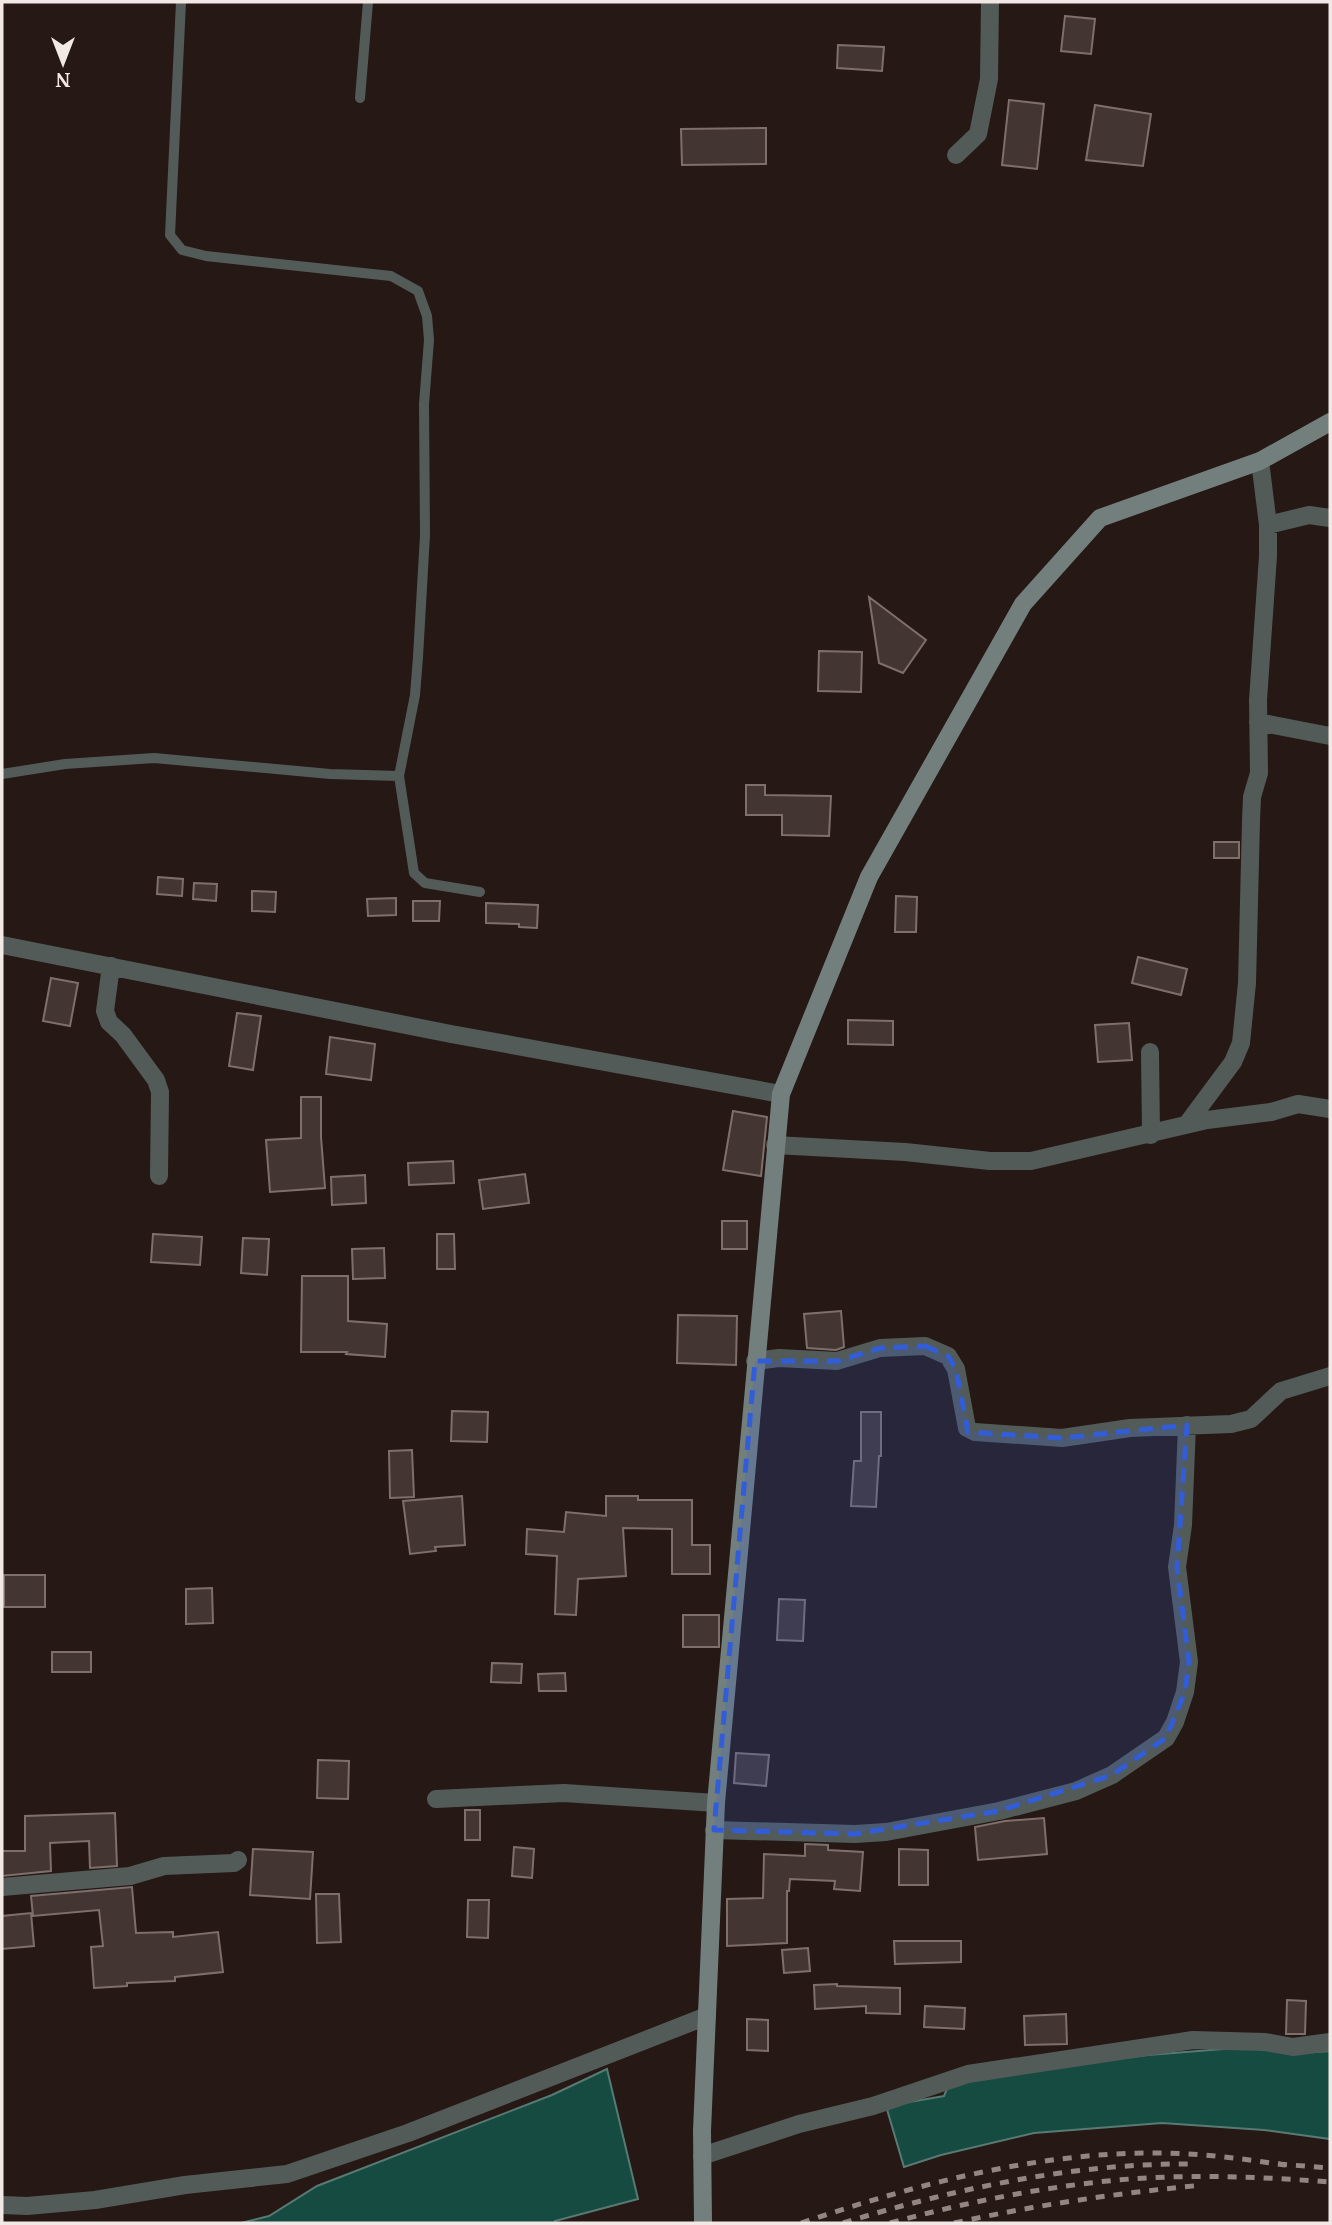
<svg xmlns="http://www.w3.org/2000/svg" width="1332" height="2225" viewBox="0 0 1332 2225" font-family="'Noto Serif',serif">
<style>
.water{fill:#164b42;stroke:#587a73;stroke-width:2}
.building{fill:#433531;stroke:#7f6f6b;stroke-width:2}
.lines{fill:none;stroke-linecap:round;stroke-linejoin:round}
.lane{stroke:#535b59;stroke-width:10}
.street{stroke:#535b59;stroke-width:18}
.secondary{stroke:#737f7c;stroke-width:18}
.rail{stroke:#928684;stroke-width:5;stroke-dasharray:9 9;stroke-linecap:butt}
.marked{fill:#325dd9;fill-opacity:0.2;stroke:#325dd9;stroke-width:5;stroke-dasharray:14 9;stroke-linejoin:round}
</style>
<rect width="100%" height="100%" fill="#251815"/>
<path class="water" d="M1261,2046L1301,2053L1330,2051V2139L1264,2130L1162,2123L1034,2133L941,2155L904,2167L886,2106L944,2096L951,2079L1148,2055Z
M607,2069L638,2199L555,2221V2223H241L269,2216L317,2186L552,2095Z"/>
<path class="building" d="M1065,16L1095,19L1091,54L1061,51Z
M838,45L884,47L882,71L837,68Z
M1009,100L1044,104L1037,169L1002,165Z
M1095,105L1151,114L1143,166L1086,160Z
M766,128V164L682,165L681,129Z
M869,597L926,640L903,673L879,663Z
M819,651L862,652L861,692L818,691Z
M746,785H765V795L831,796L829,836L782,835V815H746Z
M1214,842H1239V858H1214Z
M158,877L183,879L182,896L157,894Z
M194,883L217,884L216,901L193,899Z
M252,891L276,892L275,912L252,911Z
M896,896L917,897L916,932H895Z
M396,898V915L368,916L367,899Z
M413,901H440L439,921H413Z
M486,903L538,905L537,928L519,927V924L486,923Z
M1138,957L1187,969L1181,995L1132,983Z
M51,978L78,983L70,1026L43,1021Z
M237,1013L261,1016L253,1070L229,1066Z
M848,1020L893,1021V1045L848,1044Z
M1129,1023L1132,1060L1098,1062L1095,1025Z
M330,1037L375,1044L371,1080L326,1074Z
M301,1097H321V1137L325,1188L270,1192L266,1140L301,1138Z
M733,1111L767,1117L761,1176L723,1170Z
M453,1161L454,1183L409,1185L408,1163Z
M525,1174L529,1203L483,1209L479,1180Z
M365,1175L366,1203L332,1205L331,1177Z
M722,1221H747V1249H722Z
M153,1234L202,1237L200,1265L151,1262Z
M437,1234H454L455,1269H437Z
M243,1238L269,1239L267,1275L241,1273Z
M384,1248L385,1278L353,1279L352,1249Z
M302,1276H348V1321L387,1324L385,1357L346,1354L347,1352H301Z
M841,1311L844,1347L836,1350L807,1348L804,1314Z
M678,1315L737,1316L736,1365L677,1363Z
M452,1411L488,1412L487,1442L451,1441Z
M861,1412H881V1456H879L876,1507L851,1506L854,1461H861Z
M412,1450L414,1497L390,1498L389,1451Z
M462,1496L465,1545L435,1547L436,1551L410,1554L403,1501Z
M606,1496H638V1500H692V1545H710V1574H672V1529L623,1528L626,1576L578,1579L576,1615L555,1614L557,1556L526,1554L527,1529L564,1532L566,1512L606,1516Z
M4,1575H45V1607H4Z
M212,1588L213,1623L186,1624V1589Z
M779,1599L805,1600L803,1641L777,1640Z
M683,1615H719V1647H683Z
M52,1652H91V1672H52Z
M492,1663L522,1664L521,1683L491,1682Z
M565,1673L566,1691H539L538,1674Z
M736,1753L769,1755L766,1786L734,1783Z
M318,1760L349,1761L348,1799L317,1798Z
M465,1810H480V1840H465Z
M115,1813L117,1866L90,1868L89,1841L50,1843L51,1871L2,1876V1851H25V1816Z
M1044,1818L1047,1854L978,1860L975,1827L1005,1821Z
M805,1844L828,1845V1850L863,1852L860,1891L834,1889L835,1881L790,1879L789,1891H787V1943L727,1946V1899L763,1898L764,1854L805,1856Z
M514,1847L534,1849L532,1878L512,1876Z
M253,1849L313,1852L310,1899L250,1895Z
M899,1849L928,1850V1885H899Z
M132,1887L136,1933L173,1932V1937L218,1932L223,1972L175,1977V1981L127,1983V1986L94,1988L91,1947L103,1946L99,1910L33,1916L31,1896Z
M316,1894H339L341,1942L317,1943Z
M468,1900H489L488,1938L467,1937Z
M31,1913L34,1946L2,1949V1916Z
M894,1941H961V1962L895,1964Z
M808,1948L810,1971L784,1973L782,1950Z
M837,1984V1986L900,1988V2014L866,2013V2006L815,2009L814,1985Z
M1287,2000L1306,2001L1305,2034H1286Z
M925,2006L965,2008L964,2029L924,2027Z
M1066,2014L1067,2044L1025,2045L1024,2016Z
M747,2019L768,2020V2051L747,2050Z"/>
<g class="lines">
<path class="lane" d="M360,98L368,2
M2,774L65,764L154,758L330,774L399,776L415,695L418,657L425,535L424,404L429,340L427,316L418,291L391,276L206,256L182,250L170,235L181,2
M399,776L414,873L425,883L480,892"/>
<path class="street" d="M956,155L978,134L989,79L990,2
M1268,525L1309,515L1330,518
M1258,722L1330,736
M2,945L451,1034L781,1094
M111,966L105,1011L109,1022L123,1035L156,1080L160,1092L159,1176
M1150,1052L1151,1135
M1187,1124L1233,1062L1241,1043L1247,983L1251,821L1252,797L1259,773L1258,700L1268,556V525L1260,461
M775,1145L905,1152L990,1161H1031L1207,1120L1271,1112L1298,1104L1330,1109
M755,1361L779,1358L837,1361L880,1348L925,1346L948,1356L956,1369L967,1428L975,1432L1062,1438L1130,1428L1231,1424L1251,1419L1281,1391L1330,1376
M436,1799L564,1793L716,1803
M714,1830L855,1834L886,1832L999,1811L1076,1791L1112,1775L1166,1738L1175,1722L1185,1692L1189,1662L1177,1567L1183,1525L1187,1425
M2,1887L130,1876L164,1866L234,1863L238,1860
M702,2156L799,2124L873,2106L968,2074L1193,2040L1265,2042L1293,2047L1330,2042
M2,2205L27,2206L95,2200L185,2185L287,2174L408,2133L707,2016"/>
<path class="secondary" d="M703,2223L702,2131L716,1803L781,1094L869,877L1023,604L1100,518L1260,461L1330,422"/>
<path class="rail" d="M1278,2164L1330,2168
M801,2223C911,2186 1026,2155 1143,2153C1191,2152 1238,2158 1285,2165
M843,2223C953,2189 1075,2163 1190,2164
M890,2223C956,2205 1022,2191 1090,2183C1169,2173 1251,2176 1330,2182
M954,2223C1036,2205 1118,2193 1203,2185"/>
</g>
<path class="marked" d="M925,1346L948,1356L956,1369L968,1432L1062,1438L1187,1425L1177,1567L1189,1662L1185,1692L1166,1738L1112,1775L999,1811L855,1834L714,1830L755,1361H837L880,1348Z"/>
<rect width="1332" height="2225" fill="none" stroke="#f2e8e6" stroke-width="7"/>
<g transform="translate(63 63) rotate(180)" stroke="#251815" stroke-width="5" paint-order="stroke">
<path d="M0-5L12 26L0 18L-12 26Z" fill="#f2e8e6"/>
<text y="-10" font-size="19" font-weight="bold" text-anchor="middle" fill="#f2e8e6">N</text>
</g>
</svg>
